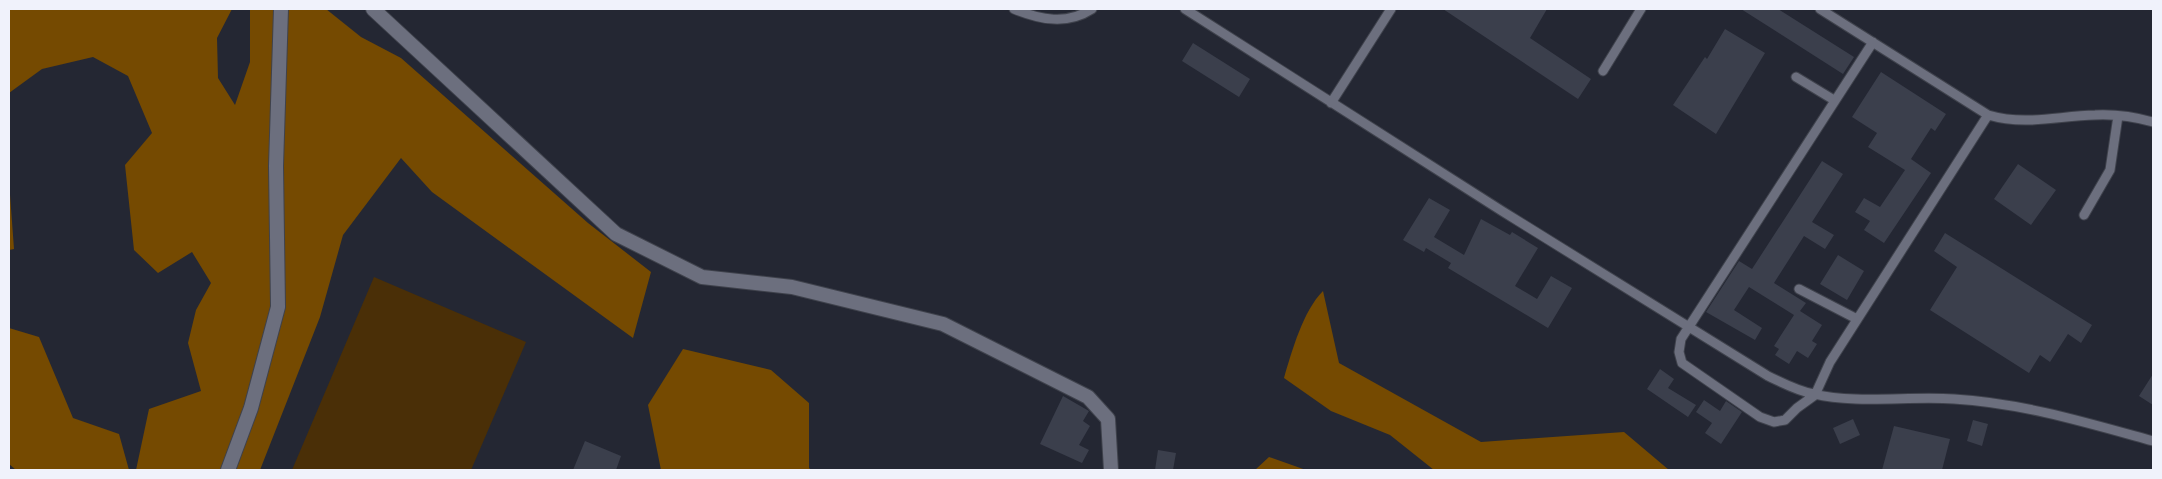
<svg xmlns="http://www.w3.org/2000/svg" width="2162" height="479" viewBox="0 0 2162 479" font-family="'Golos Text',sans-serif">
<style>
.green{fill:#4a2f07}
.forest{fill:#754a01}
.building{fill:#3b3f4c}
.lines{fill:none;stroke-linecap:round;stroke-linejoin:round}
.service-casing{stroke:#3f424c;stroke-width:11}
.minor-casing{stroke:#3f424c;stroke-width:16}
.service{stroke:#6c6f7e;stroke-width:9}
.minor{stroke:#6c6f7e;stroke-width:14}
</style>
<rect width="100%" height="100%" fill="#242733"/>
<path class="green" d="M374,277L526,342L471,470H292Z"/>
<path class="forest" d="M9,9H232L217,38L218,78L235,105L250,62V9H326L361,37L401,58L588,223L651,272L633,338L432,192L401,158L343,235L320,317L260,470H136L149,409L201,391L188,343L196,310L211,283L192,252L158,273L134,250L125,165L152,133L128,76L93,57L42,69L9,93Z
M9,181L14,249L9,250Z
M1323,291L1339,363L1481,442L1624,432L1669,470H1434L1390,435L1331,411L1284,378C1292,351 1303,311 1323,291Z
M9,328L39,337L73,418L119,434L129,470H16L9,464Z
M683,349L771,370L809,403V468L811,470H661L648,405Z
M1269,457L1306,470H1255Z"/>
<path class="building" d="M1443,9H1547L1530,38L1591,79L1578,99Z
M1741,9H1778L1854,57L1843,74Z
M1725,29L1765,53L1716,134L1673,105L1705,57L1707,59Z
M1193,43L1250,79L1239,97L1182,61Z
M1881,72L1946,114L1935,131L1931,128L1911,159L1931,173L1884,243L1864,230L1870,221L1855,212L1864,198L1880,207L1905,170L1868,147L1877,133L1852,117Z
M1822,161L1843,174L1812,222L1834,235L1825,249L1804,236L1774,283L1806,303L1800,311L1822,325L1812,341L1817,344L1808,358L1797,351L1789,364L1775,355L1779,349L1774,346L1794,315L1749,287L1734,310L1762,328L1755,340L1706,312L1739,261L1752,269Z
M2018,164L2056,190L2031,225L1994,199Z
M1429,198L1450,210L1434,237L1464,255L1481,219L1510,235L1512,232L1538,248L1515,286L1537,299L1551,276L1572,288L1548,328L1448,268L1451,263L1426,248L1424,252L1403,240Z
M1945,233L2092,325L2081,343L2068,334L2050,362L2040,355L2029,373L1930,310L1957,267L1934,251Z
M1838,255L1864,271L1847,300L1820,284Z
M1660,369L1674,379L1668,388L1696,405L1688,417L1647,389Z
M2153,374V405L2139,396Z
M1063,396L1089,411L1083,421L1090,426L1079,445L1089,450L1082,463L1040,444Z
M1704,400L1720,411L1726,401L1742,412L1721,444L1705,433L1712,423L1696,412Z
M1853,419L1860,435L1840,444L1833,428Z
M1973,420L1988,424L1982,446L1967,441Z
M1894,426L1950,439L1942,470H1882Z
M585,441L621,456L616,470H573Z
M1158,450L1176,453L1173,470H1155Z"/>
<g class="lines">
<defs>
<path id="service" d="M1014,9C1041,20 1067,25 1092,9
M1185,9L1502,211L1768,376C1783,383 1797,391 1814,394C1855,404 1910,396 1954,399C2022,403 2088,423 2153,441
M1820,9L1988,115C2026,126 2057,116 2095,115C2115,114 2135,117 2153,122
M1873,42L1681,339L1679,352L1682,363L1760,417L1774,422L1785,420L1797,408L1815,395L1830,362L1988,115
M1603,71L1641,9
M1796,77L1834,100
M1331,103L1391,9
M2084,215L2110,170L2118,116
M1799,289L1857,319"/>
<path id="minor" d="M373,9L616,234L702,277L792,287L943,324L1088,397L1108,419L1111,470
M228,470L251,408L278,307L276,166L281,9"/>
</defs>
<use href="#service" class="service-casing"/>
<use href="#minor" class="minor-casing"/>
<use href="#service" class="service"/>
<use href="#minor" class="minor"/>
</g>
<rect width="2162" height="479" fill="none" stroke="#f0f2fb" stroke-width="20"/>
</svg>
